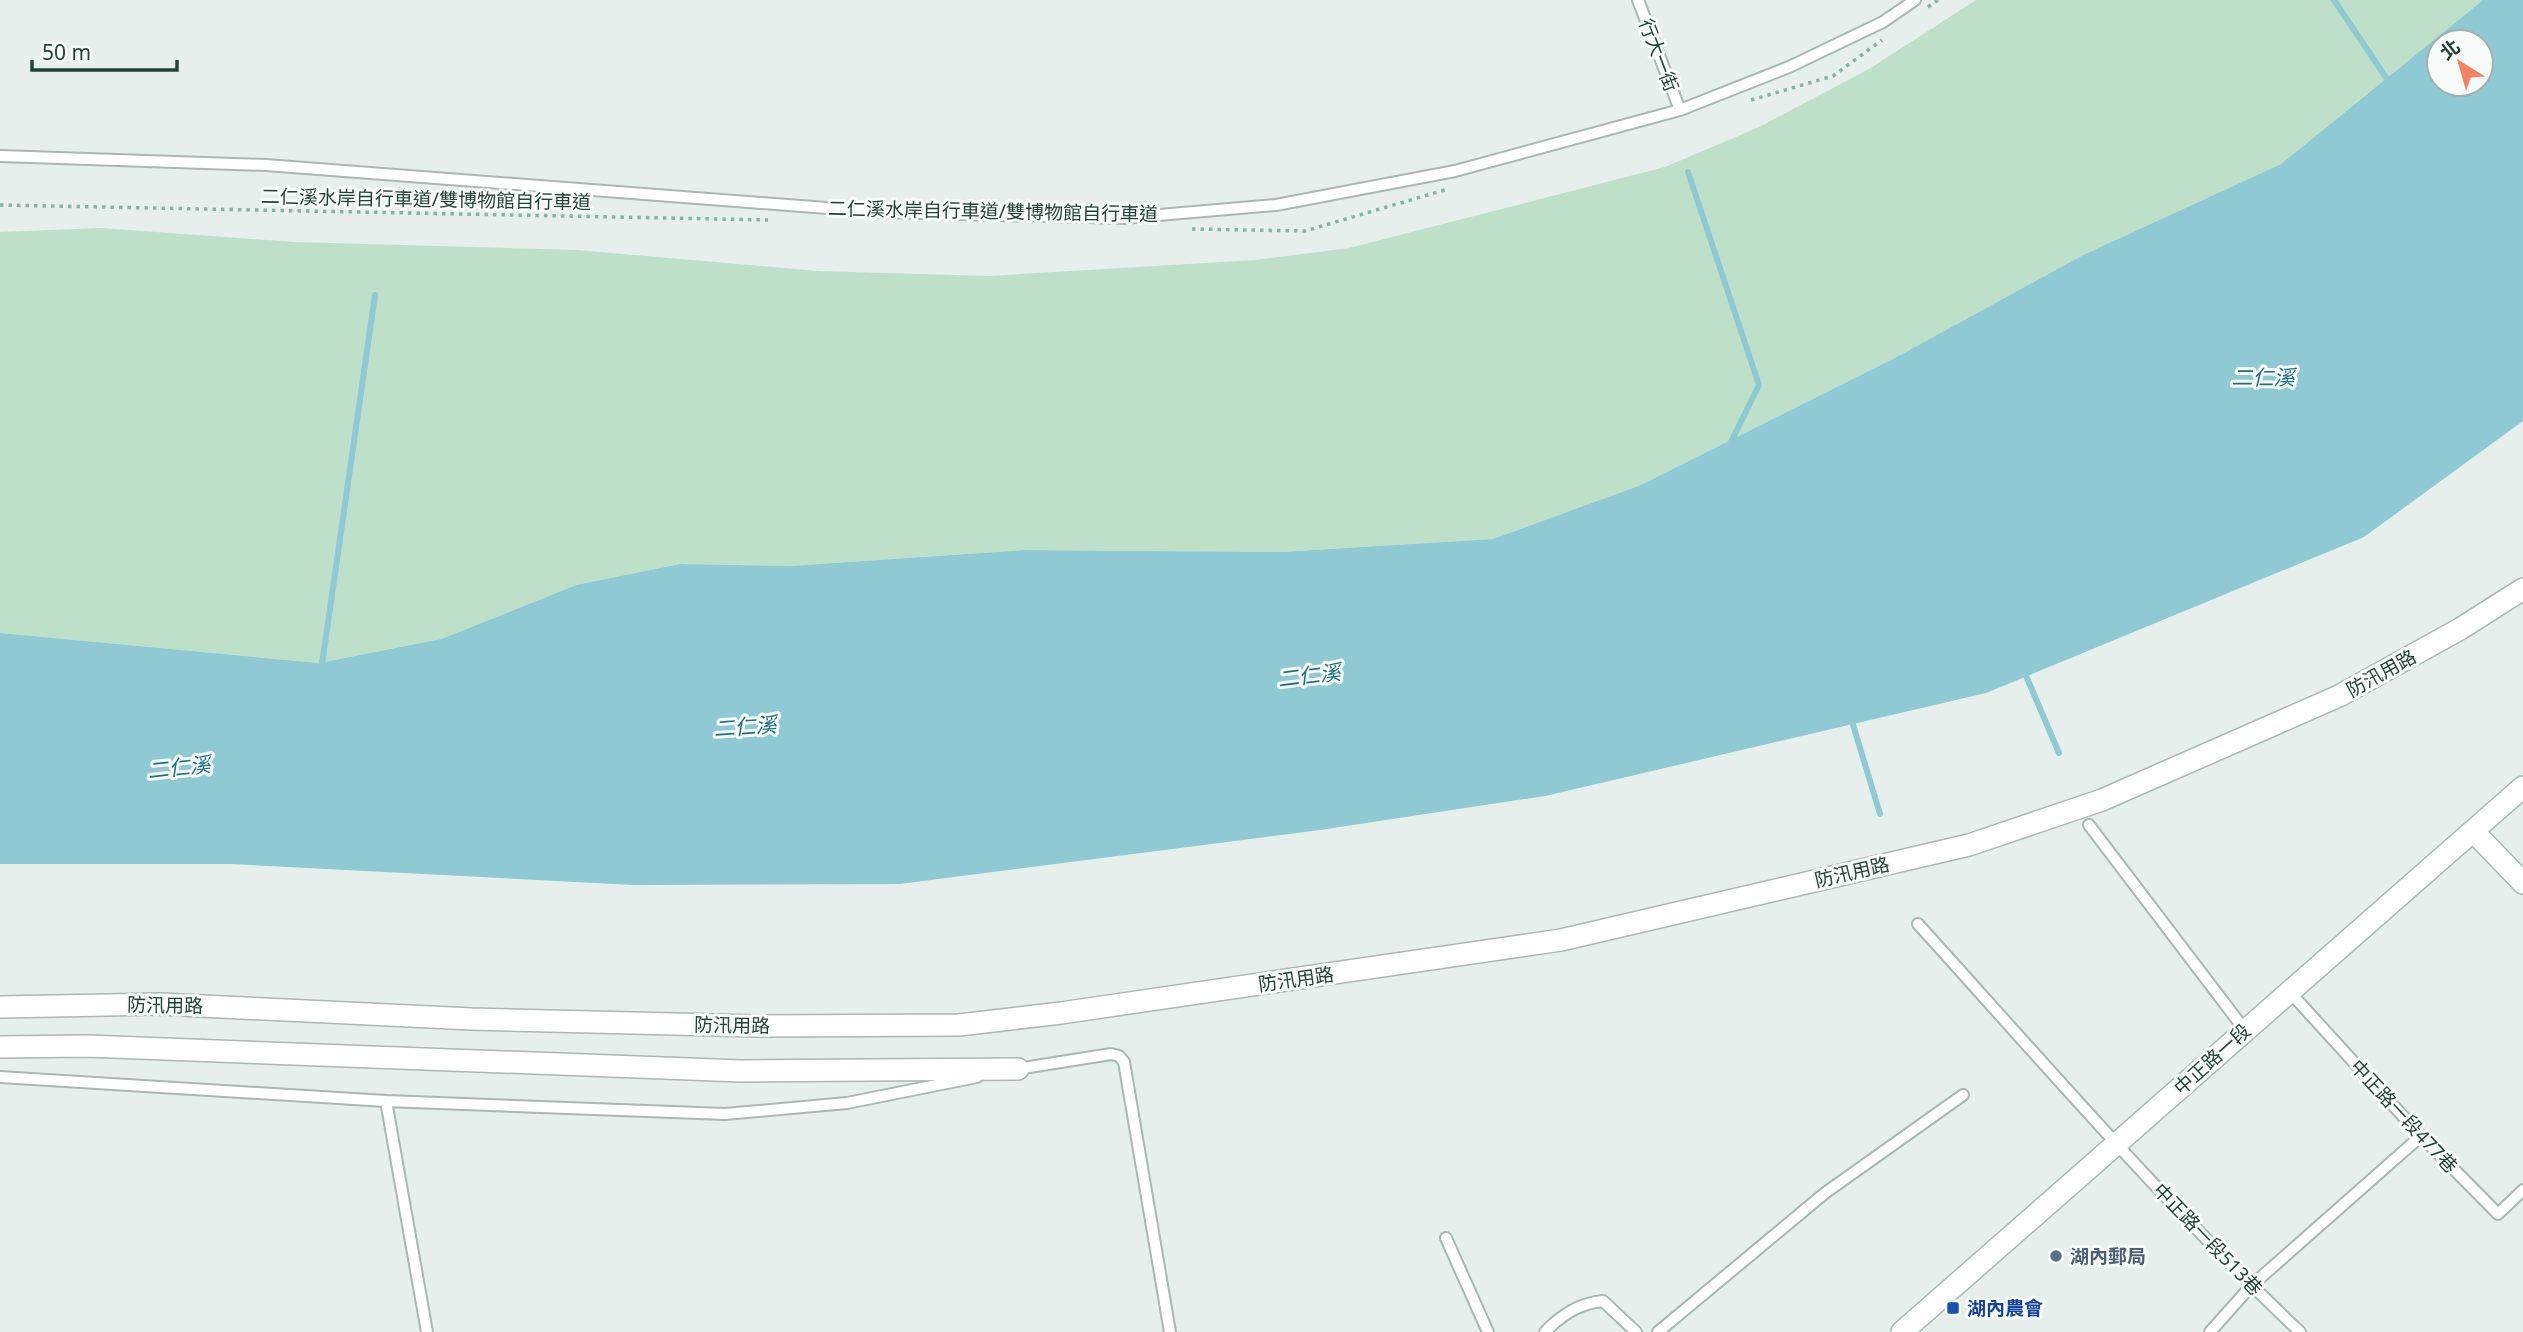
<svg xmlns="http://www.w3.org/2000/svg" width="2523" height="1332" viewBox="0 0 2523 1332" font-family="'Noto Sans','Noto Sans TC',sans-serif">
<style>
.green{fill:#bfe0c8}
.water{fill:#8ec9d4;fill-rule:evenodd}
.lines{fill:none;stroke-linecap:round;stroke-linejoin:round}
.stream{stroke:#8ec9d4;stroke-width:6}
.lane-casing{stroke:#a8b8b2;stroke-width:14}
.street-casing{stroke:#a8b8b2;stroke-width:24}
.secondary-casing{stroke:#a4bbb3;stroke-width:24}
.path{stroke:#86b3a5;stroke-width:3.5;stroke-dasharray:3.5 5;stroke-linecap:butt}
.lane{stroke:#fff;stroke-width:10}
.street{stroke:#fff;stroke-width:21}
.secondary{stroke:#fff;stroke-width:21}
.service-dot{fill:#5c6f8a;stroke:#f7fbf9;stroke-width:2.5}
.transit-dot{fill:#1a4fb4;stroke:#f7fbf9;stroke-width:2.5}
.labels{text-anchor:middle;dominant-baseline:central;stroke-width:6;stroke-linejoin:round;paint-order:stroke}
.street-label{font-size:19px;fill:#24423a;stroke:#f7fbf9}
.service-label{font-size:19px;font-weight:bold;fill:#4e5e75;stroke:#f7fbf9;text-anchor:start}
.transit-label{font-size:19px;font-weight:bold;fill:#164399;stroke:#f7fbf9;text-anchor:start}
.water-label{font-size:21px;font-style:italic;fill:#1c6f80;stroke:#f7fbf9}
</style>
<rect width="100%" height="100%" fill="#e6efeb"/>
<path class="green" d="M1976,0H2483L2281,164L2083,255L1893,359L1641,485L1493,539L1281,552L1024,550L790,566L680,564L576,585L441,639L319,663L0,633V232L101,228L295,242L577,250L818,271L988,276L1255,260L1349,248L1665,167L1757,128L1869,69Z"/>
<path class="water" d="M2483,0H2523V421L2364,537L1986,693L1545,796L1320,830L900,884L633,885L232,864H0V633L319,663L441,639L576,585L680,564L790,566L1024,550L1281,552L1493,539L1641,485L1893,359L2083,255L2281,164ZM2439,42H2481V84H2439Z"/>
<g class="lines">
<path class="stream" d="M2334,0L2391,85
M1688,172L1759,385L1729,446
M321,671L375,295
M2024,671L2059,753
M1851,718L1880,814"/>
<defs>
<path id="lane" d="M1638,0L1680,110
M0,156L266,165L879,212L1124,218L1276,205L1455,171L1680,110L1789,67L1883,22L1915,0
M2089,825L2244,1029
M1918,924C2043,1062 2165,1204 2300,1332
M2288,990L2421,1136L2498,1214L2523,1190
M1017,1069L1111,1054L1119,1056L1124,1062L1170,1332
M0,1077L386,1101L725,1114L847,1103L977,1077
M386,1101L427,1332
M1446,1238L1488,1332
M1545,1332C1561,1315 1579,1303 1603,1301L1636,1332
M1658,1332L1825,1193L1963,1095
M2210,1332L2251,1286L2421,1136"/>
<path id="street" d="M2474,832L2523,883
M0,1007L160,1004L472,1019L757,1026L959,1025L1061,1013L1561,940L1969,845L2102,800L2339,696L2460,629L2523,589
M0,1047L87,1046L741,1071L1018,1069"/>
<path id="secondary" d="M1902,1332L2523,787"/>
</defs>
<use href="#lane" class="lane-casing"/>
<use href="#street" class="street-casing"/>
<use href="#secondary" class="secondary-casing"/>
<path class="path" d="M1928,7L1938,0
M1751,100L1833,76L1882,40
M0,205L768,220
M1192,229L1305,231L1448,189"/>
<use href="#lane" class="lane"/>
<use href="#street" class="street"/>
<use href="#secondary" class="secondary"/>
</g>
<circle class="service-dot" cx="2056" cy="1256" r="7"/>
<rect class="transit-dot" x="1946" y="1301" width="14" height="14" rx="3.5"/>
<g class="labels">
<g class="street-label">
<text transform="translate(1659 55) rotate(69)">行大一街</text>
<text transform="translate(426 199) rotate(1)">二仁溪水岸自行車道/雙博物館自行車道</text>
<text transform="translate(993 211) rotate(1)">二仁溪水岸自行車道/雙博物館自行車道</text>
<text transform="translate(2381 673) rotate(-29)">防汛用路</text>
<text transform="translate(1852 872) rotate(-13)">防汛用路</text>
<text transform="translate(1296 979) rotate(-8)">防汛用路</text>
<text transform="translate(165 1005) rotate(1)">防汛用路</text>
<text transform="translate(732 1025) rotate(1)">防汛用路</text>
<text transform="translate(2212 1059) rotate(-42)">中正路一段</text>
<text transform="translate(2404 1116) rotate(47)">中正路一段477巷</text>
<text transform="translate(2208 1239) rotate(46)">中正路一段513巷</text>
</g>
<g class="service-label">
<text x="2070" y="1256">湖內郵局</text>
</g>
<g class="transit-label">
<text x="1967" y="1308">湖內農會</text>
</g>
<g class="water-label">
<text x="2263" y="377">二仁溪</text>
<text transform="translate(1309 675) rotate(-7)">二仁溪</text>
<text transform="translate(745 726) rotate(-4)">二仁溪</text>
<text transform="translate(179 767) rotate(-6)">二仁溪</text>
</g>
</g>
<g transform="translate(2460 63) rotate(323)"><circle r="33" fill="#f7fbf9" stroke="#a3b1ad" stroke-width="2"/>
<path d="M0-5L12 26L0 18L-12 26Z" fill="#f4845f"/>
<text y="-10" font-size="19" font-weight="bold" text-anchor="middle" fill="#24423a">北</text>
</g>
<path d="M32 60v10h145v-10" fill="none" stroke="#24423a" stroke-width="3.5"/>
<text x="42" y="60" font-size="21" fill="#24423a" stroke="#f7fbf9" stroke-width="5" paint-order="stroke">50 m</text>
</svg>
